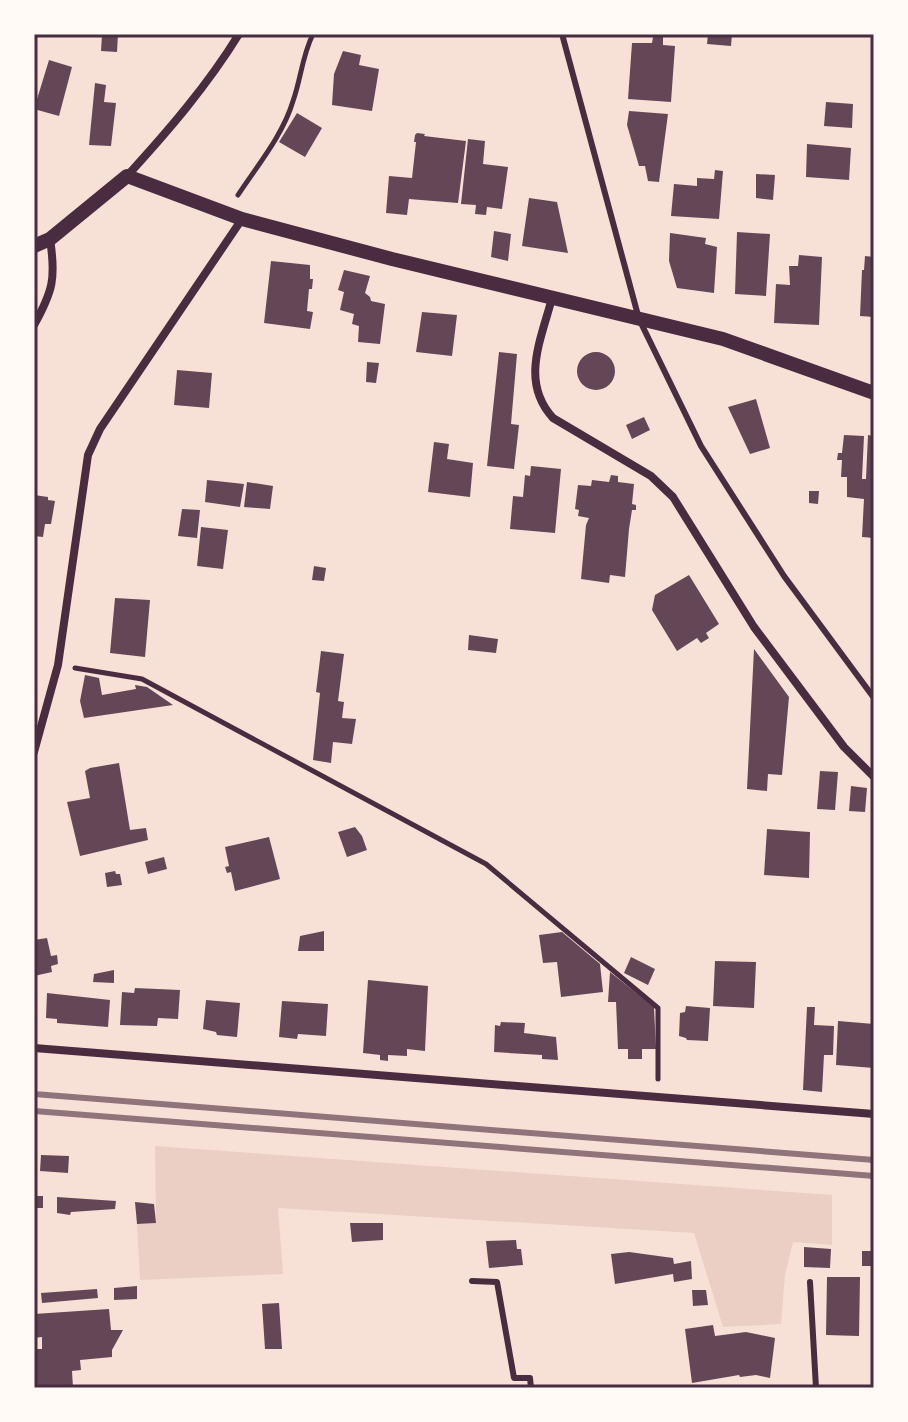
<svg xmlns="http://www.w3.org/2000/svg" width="908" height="1422" viewBox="0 0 908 1422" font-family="'PT Sans',sans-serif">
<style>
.green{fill:#ebcfc5}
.building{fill:#644757}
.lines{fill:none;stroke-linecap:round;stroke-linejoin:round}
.path{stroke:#4a2c40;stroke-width:5}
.service{stroke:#4a2c40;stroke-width:6}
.minor{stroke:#4a2c40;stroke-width:8}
.tertiary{stroke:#4a2c40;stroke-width:14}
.rail{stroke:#8f747c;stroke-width:6}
.neatline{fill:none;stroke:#4a2c40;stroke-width:3}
</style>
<rect width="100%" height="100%" fill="#f7e1d7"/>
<path class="green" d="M155,1146L832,1195V1245L793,1242L785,1275L781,1324L723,1327L694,1233L278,1208L283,1274L140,1280L137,1224L156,1223Z"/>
<path class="building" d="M102,34H118L117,52L101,51Z
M647,34H663V45L675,46L671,102L628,99L632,43H652L653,37Z
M708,34H732L731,46L707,44Z
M343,51L361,55L359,65L379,69L372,111L332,105L334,74Z
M49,60L72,67L59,116L34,109Z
M95,83L106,85L104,102L116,103L111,146L89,145Z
M826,102L853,104L852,128L824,126Z
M629,111L668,114L659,182L648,181L645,166H639L627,125Z
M297,113L322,128L305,157L279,142Z
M417,133L425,134L424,136L466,141L458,203L409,199L407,215L386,213L389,176L412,178L416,142H414L415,135Z
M468,139L485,141L483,164L508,167L502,209L487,207L486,215L475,214L476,205L461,204Z
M807,144L851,148L849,180L806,177Z
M715,170L723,171L719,219L671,216L674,184L697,186V178L714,179Z
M756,174L775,175L773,200L756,198Z
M529,198L557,202L568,253L522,246Z
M494,231L511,234L508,261L491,257Z
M737,232L770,234L766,296L735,294Z
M670,233L706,238L705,244L717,247L714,293L677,288L669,261Z
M799,255L822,257L819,325L774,323L776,284L790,285L789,266H798Z
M865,256L874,257V317L860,316L862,270H864Z
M271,261L310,265V279H313L312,289H309L307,311L313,312L310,329L264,323Z
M344,270L370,276L365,293L370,297L371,301L385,304L380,344L358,342L359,326L352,324L354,314L340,310L344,292L338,290Z
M422,312L457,315L452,356L416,352Z
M577 371a19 19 0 1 1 38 0a19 19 0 1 1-38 0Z
M499,352L517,354L511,424L519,425L514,469L487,466Z
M367,362L379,363L376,383L366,382Z
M177,370L212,373L209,408L174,405Z
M756,399L770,448L750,454L728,407Z
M644,417L650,430L632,439L626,425Z
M844,435L864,436L862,479H866L868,435L874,436V538L862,537L864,499L847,497V477H841L842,460H837L838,453H842Z
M434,442L449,444L447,459L473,463L470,497L428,492Z
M531,466L561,469L555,533L510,529L513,496L523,497L525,475L530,476Z
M611,475L618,476V482L634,484L632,504L636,505V510H632L629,529L625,577L610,575L609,583L581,579L586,525L589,518L578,516L579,510L575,509L578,485L591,486L592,480L609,482Z
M207,480L244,484L240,507L205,502Z
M247,482L273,486L270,509L244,507Z
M809,491H819L818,504L809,503Z
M34,495L48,497V500L55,501L51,524H45L43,537L34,536Z
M182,509L200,510L197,538L178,536Z
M201,527L228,530L223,569L197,566Z
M314,566L326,568L324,581L312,580Z
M689,575L719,624L706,633L709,638L701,643L697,638L677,651L652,610L655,595Z
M115,598L150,600L145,657L110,653Z
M469,635L498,639L496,653L468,650Z
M754,649L789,697L782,775L768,774L767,791L747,789Z
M321,651L344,654L338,701L344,702L342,718L356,719L352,744L333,742L331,763L313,760L320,693L316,692Z
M85,675L99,678L102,695L136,689L135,685L147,687L173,705L84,718L80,701Z
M119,763L130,830L146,828L148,840L80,856L67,802L90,798L85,771L90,768Z
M820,771L838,772L835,810L817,809Z
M851,786L867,788L865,812L849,811Z
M355,827L362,836L367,850L347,857L338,832Z
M767,829L810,832L809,878L764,875Z
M269,837L280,879L235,891L231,872L227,873L225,867L229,866L225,847Z
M164,857L167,869L148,874L145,862Z
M115,871L116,874H120L122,885L107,887L105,873Z
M324,931V951H298L300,936Z
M562,932L600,964L603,992L561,997L557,962L543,963L539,935Z
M47,938L51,956L57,955L58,964L51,966L52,972L34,976V940Z
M631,957L655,969L648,985L624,973Z
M715,961L756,962L754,1008L713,1006Z
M114,970V983L93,982L94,974Z
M610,972L654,1007L656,1049H642V1059H628V1049H618L616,1002H608Z
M368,980L428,986L425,1051L407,1049V1056L388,1055V1061L380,1060V1055L363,1053Z
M135,988L180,990L178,1019L158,1018L157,1026L120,1025L122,992L134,993Z
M47,993L110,1000L108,1027L57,1023V1019L46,1018Z
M206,1000L240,1003L237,1037L217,1035L216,1032L203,1029Z
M282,1001L328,1004L326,1036L298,1034L297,1039L279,1037Z
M686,1006L710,1008L708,1041L687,1040L686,1038L679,1036L680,1013L685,1012Z
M807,1007H815L814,1025L834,1026L833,1055H824L822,1092L803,1090Z
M838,1021L874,1024V1068L836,1065Z
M501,1022L525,1023L524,1033L556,1037L558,1060L542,1059V1055L494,1052L495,1025L500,1026Z
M41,1155L69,1156L68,1173L40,1171Z
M34,1196H43V1208H34Z
M57,1197L116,1201L115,1209L71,1212L70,1215L57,1213Z
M135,1202L154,1204L156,1223L137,1224Z
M350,1223H383V1240L352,1242Z
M516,1240L517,1249H521L523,1265L489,1268L486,1241Z
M804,1247L831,1249L830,1268L804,1267Z
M862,1251H874V1266H862Z
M629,1252L673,1258L674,1264L691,1261L692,1279L674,1282L673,1274L615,1284L611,1254Z
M827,1277H860L859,1336L826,1335Z
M137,1286V1299L114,1300V1288Z
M97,1289L98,1298L42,1303L41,1293Z
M692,1290H706L708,1305L693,1306Z
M279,1303L282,1349H265L262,1304Z
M109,1309L111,1330H123L112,1350V1357L80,1360L81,1370L72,1371L73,1388H35L34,1349H42V1337L34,1338V1314Z
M713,1325L715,1336L746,1332L775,1338L770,1378L756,1375L740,1377L739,1375L692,1383L685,1329Z"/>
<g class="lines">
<path class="path" d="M238,195C257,166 283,135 293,101C301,79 302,56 313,34
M75,668L142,679L486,864L658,1008V1079"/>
<path class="service" d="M562,34L639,319L701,446L784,576L874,698
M472,1281L497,1282L514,1378H530L531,1388
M810,1282L816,1388"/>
<path class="minor" d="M127,176C168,131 207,86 239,34
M552,298C541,340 520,382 553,418L651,476L673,497L754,627L844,747L874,777
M34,325C53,291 56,278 50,239
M34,752L58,665L88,455L100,429L242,219
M34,1048L874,1114"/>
<path class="tertiary" d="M34,246L50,239L127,176L242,219L392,259L723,339L874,393"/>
<path class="rail" d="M34,1094L874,1160
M34,1111L874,1176"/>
</g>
<rect width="908" height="1422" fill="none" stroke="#fffaf5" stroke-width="72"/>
<rect x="36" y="36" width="836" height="1350" class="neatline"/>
</svg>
